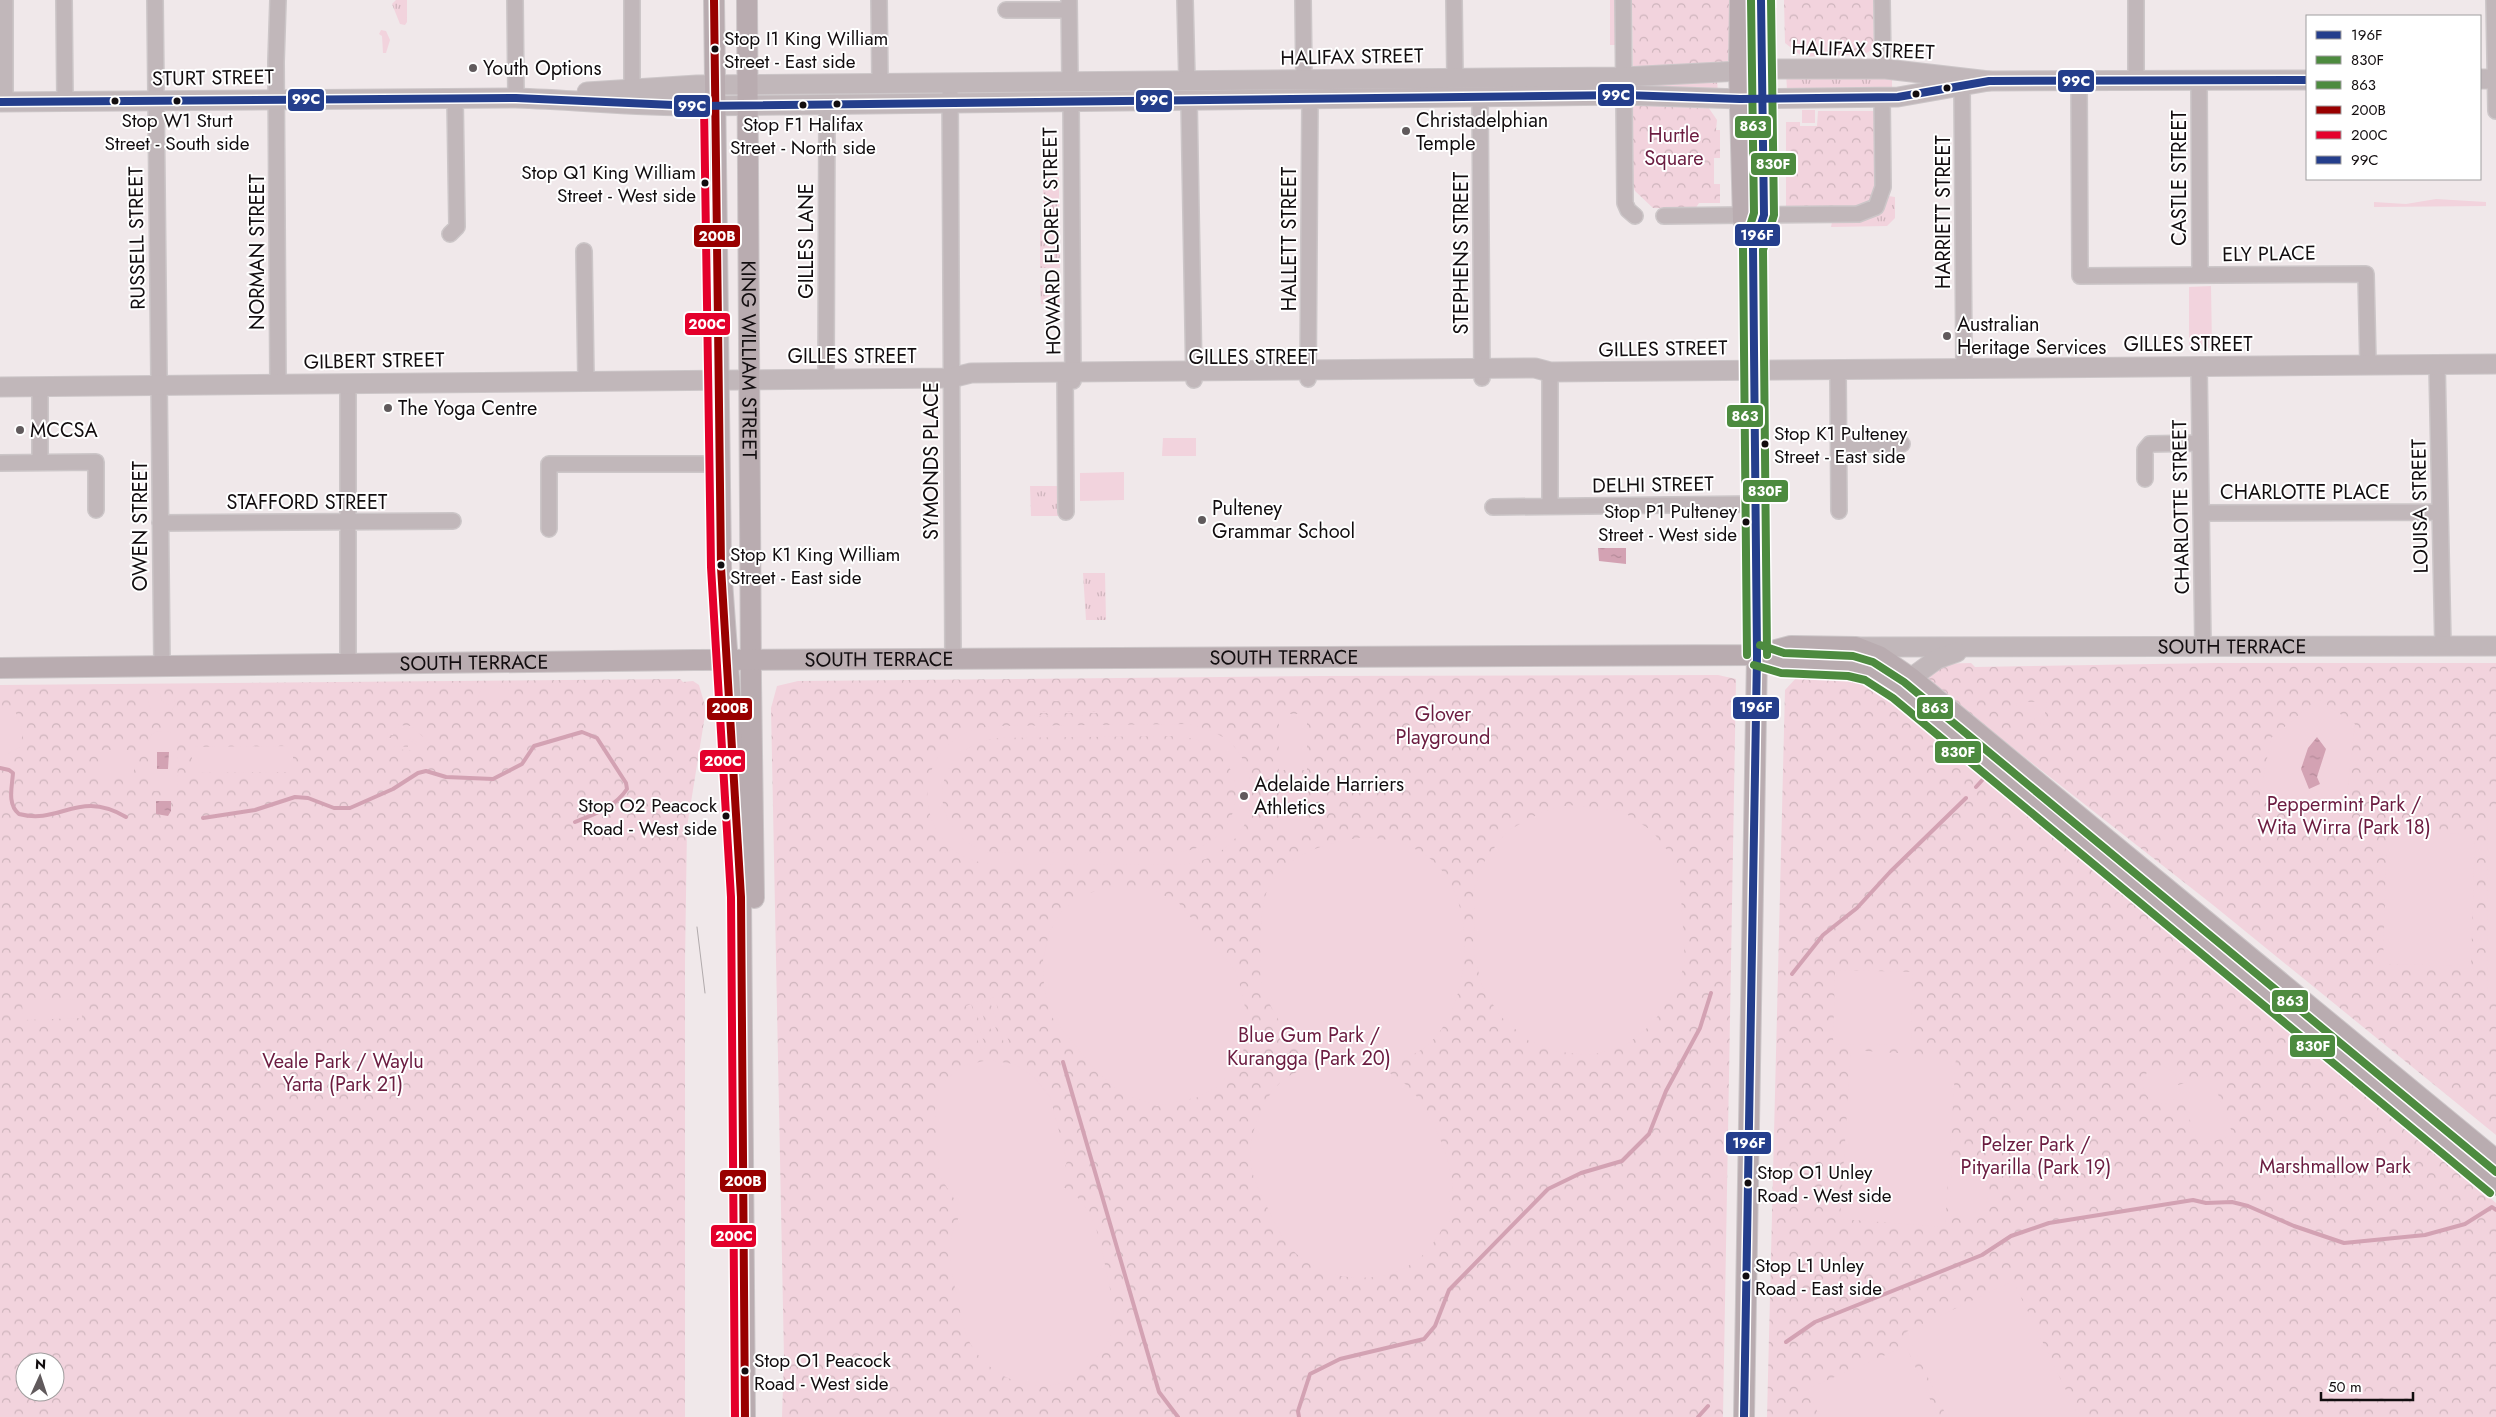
<svg xmlns="http://www.w3.org/2000/svg" width="2496" height="1417" viewBox="0 0 2496 1417" font-family="Jost,sans-serif">
<style>
.grass{fill:url(#grass-tufts)}
.park{fill:url(#park-crowns);fill-rule:evenodd}
.garden{fill:#f2d3dd;fill-rule:evenodd}
.water{fill:url(#water-ripples)}
.lines{fill:none;stroke-linecap:round;stroke-linejoin:round}
.stream{stroke:#d3a2b3;stroke-width:4}
.minor-casing{stroke:#ccc6c8;stroke-width:18}
.tertiary-casing{stroke:#ccc6c8;stroke-width:21}
.secondary-casing{stroke:#ccc6c8;stroke-width:22}
.minor{stroke:#c1b7ba;stroke-width:15}
.tertiary{stroke:#c1b7ba;stroke-width:19}
.secondary{stroke:#b9acb0;stroke-width:20}
.tram{stroke:#b1aaac;stroke-width:1}
.bus-1-casing{stroke:#fff;stroke-width:11}
.bus-2-casing{stroke:#fff;stroke-width:11}
.bus-3-casing{stroke:#fff;stroke-width:11}
.bus-4-casing{stroke:#fff;stroke-width:11}
.bus-5-casing{stroke:#fff;stroke-width:11}
.bus-6-casing{stroke:#fff;stroke-width:11}
.bus-1{stroke:#243e8c;stroke-width:8}
.bus-2{stroke:#4d8b3f;stroke-width:8}
.bus-3{stroke:#4d8b3f;stroke-width:8}
.bus-4{stroke:#900;stroke-width:8}
.bus-5{stroke:#e4002b;stroke-width:8}
.bus-6{stroke:#243e8c;stroke-width:8}
.bus-dot{fill:#120d0f;stroke:#fff;stroke-width:2}
.poi-dot{fill:#605a5c;stroke:#fff;stroke-width:2}
.labels{text-anchor:middle;dominant-baseline:central;stroke-width:4;stroke-linejoin:round;paint-order:stroke}
.bus-label{font-size:19px;fill:#120d0f;stroke:#fff;text-anchor:start}
.street-label{font-size:20px;fill:#120d0f;stroke:#fff}
.poi-label{font-size:20px;fill:#120d0f;stroke:#fff;text-anchor:start}
.park-label{font-size:20px;fill:#6b1c40;stroke:#fff}
.line-badge{stroke:#fff;stroke-width:2}
.badge-label{font-size:14px;text-anchor:middle;font-weight:bold;fill:#fff}
</style>
<defs>
<pattern id="grass-tufts" width="24" height="20" patternUnits="userSpaceOnUse" patternTransform="scale(1.25)"><rect width="24" height="20" fill="#f2d3dd"/><path d="M3 7l-1-3M5 7V3M7 7l1-3M15 17l-1-3M17 17v-4M19 17l1-3" fill="none" stroke="#ceb4bc"/></pattern>
<pattern id="park-crowns" width="20" height="18" patternUnits="userSpaceOnUse" patternTransform="scale(1.25)"><rect width="20" height="18" fill="#f2d3dd"/><path d="M2 6a3 3 0 1 1 6 0M12 15a3 3 0 1 1 6 0" fill="none" stroke="#ceb4bc"/></pattern>
<pattern id="water-ripples" width="26" height="14" patternUnits="userSpaceOnUse" patternTransform="scale(1.25)"><rect width="26" height="14" fill="#d3a2b3"/><path d="M2 4q2-2 4 0t4 0M15 11q2-2 4 0t4 0" fill="none" stroke="#b48a99"/></pattern>
</defs>
<rect width="100%" height="100%" fill="#f0e8ea"/>
<path class="grass" d="M396,0H407V22L405,25L400,24L392,4Z
M1786,72L1892,77V88L1787,90Z
M1717,77L1718,96L1634,92L1631,83Z
M1059,177V214H1043V178Z
M1888,196L1895,197V218L1887,226L1831,227L1832,222C1856,222 1878,223 1888,196Z
M1040,230H1059L1060,268H1040Z
M1040,285H1060V303L1041,304Z
M1030,486H1058V516H1031Z
M1083,573H1105L1106,620H1086Z"/>
<path class="park" d="M1632,0H1729V63L1633,68Z
M1784,0H1873L1874,48L1865,54L1803,57L1785,43Z
M1633,102L1706,104L1717,120L1716,130H1720V158H1714V184H1720V203H1699L1695,209L1653,208L1635,191L1632,183Z
M1818,111H1876L1877,195L1865,208L1823,210L1820,206H1786V122H1800V126H1817Z
M1971,663L1975,667L2215,663H2496V1135L2213,905L1925,679L1933,664Z
M1718,675L1736,679L1723,1417H782L784,1358L771,708L777,686L798,681L1322,676Z
M1798,676H1858L1898,695L2496,1203V1417H1767L1785,690Z
M680,679L683,682L693,681L699,685L706,709L687,827L685,962V1417H0V685ZM25,1362H55V1392H25Z"/>
<path class="garden" d="M1610,0H1616V45H1610Z
M1773,8H1777V39L1772,37Z
M381,30L386,31L390,40L386,53H383L382,36L379,34Z
M1802,110H1815V123H1802Z
M1773,132H1778V175L1774,174Z
M2436,199L2486,202V206L2374,207V202L2406,204Z
M2211,286L2212,348H2189V287Z
M1163,438H1196V456H1162Z
M1124,472V500L1080,501V473Z
M489,687C499,687 509,685 513,697L494,702L477,699L481,690Z
M154,691L160,694L162,701L168,705L174,702L176,697V703L172,710L159,713L150,708L147,696Z
M1020,699H1072V701H1020Z
M2318,699L2355,724L2343,829L2318,827L2259,799L2271,738Z
M2022,702H2047L2043,725L2014,704Z
M0,707L14,708L23,732L20,747L6,755L0,754Z
M1024,712H1097V713H1024Z
M1279,714H1307V770H1279Z
M1024,715H1097L1024,716Z
M388,724L411,726L431,744L426,749L424,746L426,744L423,740L418,743L409,737V729L393,727V735H387Z
M1190,724C1204,728 1220,733 1231,743C1240,752 1246,764 1249,776C1261,820 1230,857 1188,864L995,865C980,863 964,859 952,849C921,824 919,773 947,746C960,733 976,728 993,726ZM1178,736C1255,743 1255,844 1179,852L990,853C922,833 928,745 999,738Z
M159,731L170,732L177,739L178,790L148,791V741L152,734Z
M387,738H392V746L408,747V739L417,745L413,748L417,752L420,751L422,753L417,757L410,750L386,749Z
M293,746V772L192,773V747Z
M100,750H134V775H100Z
M1279,779H1308V835H1280Z
M1569,805L1622,811L1652,831L1667,850L1680,878L1685,963L1675,992L1652,1024L1625,1046L1591,1055L1559,1052L1529,1041L1499,1015L1482,985L1475,959L1474,888L1485,860L1507,831L1542,812Z
M2488,817H2496V1001H2487Z
M2387,832L2475,834L2471,966L2383,964Z
M1366,837C1394,840 1418,845 1438,866C1478,908 1471,1002 1431,1042C1417,1056 1398,1060 1381,1067C1392,1075 1404,1081 1413,1092C1431,1112 1449,1155 1452,1181C1455,1209 1443,1233 1425,1253C1412,1266 1394,1275 1375,1277C1350,1280 1325,1275 1304,1260C1288,1249 1279,1232 1271,1215C1266,1204 1259,1192 1255,1181C1243,1149 1257,1102 1283,1080C1296,1070 1312,1067 1328,1061C1322,1059 1315,1058 1310,1054C1288,1039 1266,1005 1261,979C1259,965 1261,950 1261,937C1261,919 1262,896 1272,881C1293,851 1333,841 1366,837Z
M1112,886L1148,888L1178,902L1237,973L1249,1024L1243,1052L1232,1071L1217,1087L1199,1097L1157,1106L1121,1093L1096,1071L1051,1016L1044,987L1043,960L1049,933L1062,910L1083,895Z
M1835,970L1913,972L1911,1045L1833,1044Z
M994,997L1009,1042L1004,1043L989,999Z
M81,999L82,1018L23,1020L22,1000Z
M986,999L1001,1044L996,1045L981,1001Z
M978,1001L993,1046L988,1047L973,1003Z
M971,1004L986,1048L981,1050L966,1006Z
M1851,1050L1956,1057L1945,1227L1840,1219Z
M988,1060L1014,1064L1034,1077L1050,1097L1067,1161L1059,1185C1094,1201 1099,1236 1106,1270C1110,1289 1116,1310 1112,1330C1111,1339 1104,1349 1098,1356C1066,1404 996,1390 970,1343C962,1329 960,1308 956,1292C949,1262 944,1236 964,1210L960,1208L939,1175L935,1110L940,1085L962,1066Z
M2157,1066H2163L2175,1073L2178,1085L2211,1075L2233,1135L2199,1146L2179,1089L2172,1103C2144,1109 2130,1077 2157,1066Z
M1952,1160L1989,1162L1986,1218L1949,1216Z
M2013,1281L2079,1417H1947L1906,1332Z
M1906,1346L1938,1417H1820L1807,1389Z"/>
<path class="water" d="M1598,548H1626V564L1599,561Z
M2317,737L2326,749L2317,777L2320,784L2309,789L2301,769L2308,748Z
M157,752H169L168,769H157Z
M156,801H171V811L168,816L156,814Z"/>
<g class="lines">
<path class="stream" d="M0,768L9,770L13,773C12,787 7,804 19,814C61,825 78,789 126,817
M1976,787L1985,777
M203,818L255,810L295,797L308,798L334,808H350L393,789L418,773L426,771L446,777L493,779L522,764L534,746L582,732L597,738L626,783L627,789C615,807 595,814 575,822
M1792,974L1823,935L1857,908L1890,872L1966,798
M1063,1062L1159,1392L1178,1417
M1786,1342L1815,1322L1982,1255L2011,1236L2049,1223L2193,1200L2206,1203L2232,1202L2248,1206L2294,1226L2344,1243L2425,1235L2465,1224L2492,1207L2496,1210
M1299,1417L1298,1411L1310,1374L1340,1359L1424,1339L1435,1326L1449,1290L1548,1189L1581,1173L1622,1161L1649,1134L1666,1091L1700,1028L1711,993
M1698,1417L1708,1406"/>
<defs>
<path id="minor" d="M5,0V102
M64,0L65,102
M155,0L162,666
M278,0L276,62L278,384
M515,0L516,98
M632,0V88
M879,0L880,84
M1069,0L1070,82
M1185,0L1187,81
M1303,0L1304,80
M1454,0L1455,79
M1623,0L1625,203L1628,210L1635,216
M1882,0L1883,69
M2494,0L2496,111
M1006,10H1069
M2199,80L2200,275
M2079,81L2080,276L2366,274L2368,365
M2136,81V0
M950,83L953,659
M1962,85L1964,369
M1480,97L1482,378
M1189,100L1194,380
M1071,101L1073,381
M1764,215L1858,214L1876,207L1883,187L1882,97
M1664,216L1743,215
M450,234L457,227L455,98
M584,251L586,381
M2437,364L2443,647
M2199,366L2203,648
M1838,370L1839,511
M1550,372V506
M1065,373L1066,512
M826,379L827,104
M1308,379L1310,98
M348,383V664
M40,387V463
M1839,444H1902
M0,463L96,462V510
M2145,479V450L2150,444L2200,443
M1493,507L1756,504
M2201,513L2440,512
M160,523L453,521
M549,529V464H719"/>
<g id="tertiary">
<path d="M2480,79H2496"/>
<path d="M587,92L697,85L1624,77L1779,69H1886L1989,81L2307,80"/>
<path d="M0,102L516,98C576,100 636,106 696,106L1624,95L1740,99L1898,97L1989,81"/>
<path d="M0,387L951,378L971,373L1535,368L1550,372L2496,364"/>
<path id="s1" d="M1860,647L2496,646"/>
<path d="M1911,678L1937,659L1957,652"/>
</g>
<g id="secondary">
<path d="M714,0L721,567L731,705L741,897L745,1417"/>
<path id="s2" d="M747,0L751,681L754,898"/>
<path d="M1740,0L1739,70L1743,220L1753,248L1757,655L1744,1417"/>
<path d="M1753,248L1764,215L1761,0"/>
<path d="M1757,655L1782,663L1850,666L1869,671L1899,690L2496,1185"/>
<path id="s3" d="M0,668L694,660L1757,655L1791,646L1856,647L1879,656L1911,678L2496,1160"/>
</g>
</defs>
<use href="#minor" class="minor-casing"/>
<use href="#tertiary" class="tertiary-casing"/>
<use href="#secondary" class="secondary-casing"/>
<use href="#minor" class="minor"/>
<use href="#tertiary" class="tertiary"/>
<use href="#secondary" class="secondary"/>
<path class="tram" d="M697,927L705,993"/>
<defs>
<path id="bus-1" d="M1744,1417L1757,655L1753,248L1764,215L1761,0"/>
<path id="bus-2" d="M1767,655L1763,250L1774,215L1771,0
M1754,665L1781,673L1848,676L1865,680L1893,698L2490,1193"/>
<path id="bus-3" d="M1760,645L1784,653L1853,656L1873,662L1904,682L2496,1172
M1747,655L1743,248L1754,213L1751,0"/>
<path id="bus-4" d="M714,0L721,567L741,897L745,1417"/>
<path id="bus-5" d="M704,105L711,567L731,897L735,1417"/>
<path id="bus-6" d="M0,102L516,98L696,106L1624,95L1740,99L1898,97L1989,81L2307,80"/>
</defs>
<use href="#bus-1" class="bus-1-casing"/>
<use href="#bus-2" class="bus-2-casing"/>
<use href="#bus-3" class="bus-3-casing"/>
<use href="#bus-4" class="bus-4-casing"/>
<use href="#bus-5" class="bus-5-casing"/>
<use href="#bus-6" class="bus-6-casing"/>
<use href="#bus-1" class="bus-1"/>
<use href="#bus-2" class="bus-2"/>
<use href="#bus-3" class="bus-3"/>
<use href="#bus-4" class="bus-4"/>
<use href="#bus-5" class="bus-5"/>
<use href="#bus-6" class="bus-6"/>
</g>
<g class="bus-dot">
<circle cx="715" cy="49" r="4.5"/>
<circle cx="1947" cy="88" r="4.5"/>
<circle cx="1916" cy="94" r="4.5"/>
<circle cx="115" cy="101" r="4.5"/>
<circle cx="177" cy="101" r="4.5"/>
<circle cx="837" cy="104" r="4.5"/>
<circle cx="803" cy="105" r="4.5"/>
<circle cx="705" cy="183" r="4.5"/>
<circle cx="1765" cy="444" r="4.5"/>
<circle cx="1746" cy="522" r="4.5"/>
<circle cx="721" cy="565" r="4.5"/>
<circle cx="726" cy="816" r="4.5"/>
<circle cx="1748" cy="1183" r="4.5"/>
<circle cx="1746" cy="1276" r="4.5"/>
<circle cx="745" cy="1371" r="4.5"/>
</g>
<g class="poi-dot">
<circle cx="473" cy="68" r="5"/>
<circle cx="1406" cy="131" r="5"/>
<circle cx="1947" cy="336" r="5"/>
<circle cx="388" cy="408" r="5"/>
<circle cx="20" cy="430" r="5"/>
<circle cx="1202" cy="520" r="5"/>
<circle cx="1244" cy="796" r="5"/>
</g>
<g class="labels">
<g class="bus-label">
<text x="724" y="38">Stop I1 King William<tspan x="724" dy="23">Street - East side</tspan></text>
<text x="177" y="120" text-anchor="middle">Stop W1 Sturt<tspan x="177" dy="23">Street - South side</tspan></text>
<text x="803" y="124" text-anchor="middle">Stop F1 Halifax<tspan x="803" dy="23">Street - North side</tspan></text>
<text x="696" y="172" text-anchor="end">Stop Q1 King William<tspan x="696" dy="23">Street - West side</tspan></text>
<text x="1774" y="433">Stop K1 Pulteney<tspan x="1774" dy="23">Street - East side</tspan></text>
<text x="1737" y="511" text-anchor="end">Stop P1 Pulteney<tspan x="1737" dy="23">Street - West side</tspan></text>
<text x="730" y="554">Stop K1 King William<tspan x="730" dy="23">Street - East side</tspan></text>
<text x="717" y="805" text-anchor="end">Stop O2 Peacock<tspan x="717" dy="23">Road - West side</tspan></text>
<text x="1757" y="1172">Stop O1 Unley<tspan x="1757" dy="23">Road - West side</tspan></text>
<text x="1755" y="1265">Stop L1 Unley<tspan x="1755" dy="23">Road - East side</tspan></text>
<text x="754" y="1360">Stop O1 Peacock<tspan x="754" dy="23">Road - West side</tspan></text>
</g>
<g class="street-label">
<text transform="translate(1863 50) rotate(2)">HALIFAX STREET</text>
<text transform="translate(1352 57) rotate(-1)">HALIFAX STREET</text>
<text transform="translate(213 78) rotate(-1)">STURT STREET</text>
<text transform="translate(2179 178) rotate(-90)">CASTLE STREET</text>
<text transform="translate(1943 212) rotate(-90)">HARRIETT STREET</text>
<text transform="translate(137 238) rotate(-91)">RUSSELL STREET</text>
<text transform="translate(1289 239) rotate(-90)">HALLETT STREET</text>
<text transform="translate(806 241) rotate(-90)">GILLES LANE</text>
<text transform="translate(1052 241) rotate(-91)">HOWARD FLOREY STREET</text>
<text transform="translate(257 252) rotate(-90)">NORMAN STREET</text>
<text transform="translate(1461 253) rotate(-90)">STEPHENS STREET</text>
<text transform="translate(2269 254) rotate(-1)">ELY PLACE</text>
<text x="2188" y="344">GILLES STREET</text>
<text transform="translate(1663 349) rotate(-1)">GILLES STREET</text>
<text x="852" y="356">GILLES STREET</text>
<text x="1253" y="357">GILLES STREET</text>
<text stroke="none"><textPath href="#s2" startOffset="360">KING WILLIAM STREET</textPath></text>
<text transform="translate(374 361) rotate(-1)">GILBERT STREET</text>
<text transform="translate(931 461) rotate(-90)">SYMONDS PLACE</text>
<text transform="translate(1653 485) rotate(-1)">DELHI STREET</text>
<text x="2305" y="492">CHARLOTTE PLACE</text>
<text x="307" y="502">STAFFORD STREET</text>
<text transform="translate(2420 506) rotate(-91)">LOUISA STREET</text>
<text transform="translate(2181 507) rotate(-91)">CHARLOTTE STREET</text>
<text transform="translate(140 526) rotate(-90)">OWEN STREET</text>
<text stroke="none"><textPath href="#s1" startOffset="372">SOUTH TERRACE</textPath></text>
<text stroke="none"><textPath href="#s3" startOffset="1284">SOUTH TERRACE</textPath></text>
<text stroke="none"><textPath href="#s3" startOffset="879">SOUTH TERRACE</textPath></text>
<text stroke="none"><textPath href="#s3" startOffset="474">SOUTH TERRACE</textPath></text>
</g>
<g class="poi-label">
<text x="483" y="68">Youth Options</text>
<text x="1416" y="120">Christadelphian<tspan x="1416" dy="23">Temple</tspan></text>
<text x="1957" y="324">Australian<tspan x="1957" dy="23">Heritage Services</tspan></text>
<text x="398" y="408">The Yoga Centre</text>
<text x="30" y="430">MCCSA</text>
<text x="1212" y="508">Pulteney<tspan x="1212" dy="23">Grammar School</tspan></text>
<text x="1254" y="784">Adelaide Harriers<tspan x="1254" dy="23">Athletics</tspan></text>
</g>
<g class="park-label">
<text x="1674" y="135">Hurtle<tspan x="1674" dy="23">Square</tspan></text>
<text x="1443" y="714">Glover<tspan x="1443" dy="23">Playground</tspan></text>
<text x="2344" y="804">Peppermint Park /<tspan x="2344" dy="23">Wita Wirra (Park 18)</tspan></text>
<text x="1309" y="1035">Blue Gum Park /<tspan x="1309" dy="23">Kurangga (Park 20)</tspan></text>
<text x="343" y="1061">Veale Park / Waylu<tspan x="343" dy="23">Yarta (Park 21)</tspan></text>
<text x="2036" y="1144">Pelzer Park /<tspan x="2036" dy="23">Pityarilla (Park 19)</tspan></text>
<text x="2335" y="1166">Marshmallow Park</text>
</g>
</g>
<g class="line-badge">
<rect x="2057" y="69" width="38" height="24" rx="5" fill="#243e8c"/>
<rect x="1597" y="83" width="38" height="24" rx="5" fill="#243e8c"/>
<rect x="287" y="88" width="38" height="24" rx="5" fill="#243e8c"/>
<rect x="1135" y="89" width="38" height="24" rx="5" fill="#243e8c"/>
<rect x="673" y="94" width="38" height="24" rx="5" fill="#243e8c"/>
<rect x="1734" y="115" width="38" height="24" rx="5" fill="#4d8b3f"/>
<rect x="1750" y="152" width="47" height="24" rx="5" fill="#4d8b3f"/>
<rect x="1734" y="223" width="47" height="24" rx="5" fill="#243e8c"/>
<rect x="693" y="224" width="48" height="24" rx="5" fill="#900"/>
<rect x="684" y="312" width="47" height="24" rx="5" fill="#e4002b"/>
<rect x="1726" y="404" width="38" height="24" rx="5" fill="#4d8b3f"/>
<rect x="1742" y="479" width="47" height="24" rx="5" fill="#4d8b3f"/>
<rect x="1732" y="696" width="48" height="24" rx="5" fill="#243e8c"/>
<rect x="1916" y="696" width="38" height="24" rx="5" fill="#4d8b3f"/>
<rect x="706" y="697" width="47" height="24" rx="5" fill="#900"/>
<rect x="1934" y="740" width="48" height="24" rx="5" fill="#4d8b3f"/>
<rect x="699" y="749" width="47" height="24" rx="5" fill="#e4002b"/>
<rect x="2271" y="989" width="38" height="24" rx="5" fill="#4d8b3f"/>
<rect x="2289" y="1034" width="47" height="24" rx="5" fill="#4d8b3f"/>
<rect x="1725" y="1131" width="47" height="24" rx="5" fill="#243e8c"/>
<rect x="719" y="1169" width="48" height="24" rx="5" fill="#900"/>
<rect x="710" y="1224" width="47" height="24" rx="5" fill="#e4002b"/>
</g>
<g class="badge-label">
<text x="2076" y="86">99C</text>
<text x="1616" y="100">99C</text>
<text x="306" y="104">99C</text>
<text x="1154" y="105">99C</text>
<text x="692" y="111">99C</text>
<text x="1753" y="131">863</text>
<text x="1773" y="169">830F</text>
<text x="1757" y="240">196F</text>
<text x="717" y="241">200B</text>
<text x="707" y="329">200C</text>
<text x="1745" y="421">863</text>
<text x="1765" y="496">830F</text>
<text x="1756" y="712">196F</text>
<text x="1935" y="713">863</text>
<text x="730" y="713">200B</text>
<text x="1958" y="757">830F</text>
<text x="723" y="766">200C</text>
<text x="2290" y="1006">863</text>
<text x="2313" y="1051">830F</text>
<text x="1749" y="1148">196F</text>
<text x="743" y="1186">200B</text>
<text x="734" y="1241">200C</text>
</g>
<rect x="2306" y="15" width="175" height="165" fill="#ffffff" stroke="#a09e9f"/>
<rect x="2316" y="31" width="25" height="8" fill="#243e8c" stroke="#a09e9f"/>
<text x="2351" y="40" font-size="15" fill="#120d0f">196F</text>
<rect x="2316" y="56" width="25" height="8" fill="#4d8b3f" stroke="#a09e9f"/>
<text x="2351" y="65" font-size="15" fill="#120d0f">830F</text>
<rect x="2316" y="81" width="25" height="8" fill="#4d8b3f" stroke="#a09e9f"/>
<text x="2351" y="90" font-size="15" fill="#120d0f">863</text>
<rect x="2316" y="106" width="25" height="8" fill="#990000" stroke="#a09e9f"/>
<text x="2351" y="115" font-size="15" fill="#120d0f">200B</text>
<rect x="2316" y="131" width="25" height="8" fill="#e4002b" stroke="#a09e9f"/>
<text x="2351" y="140" font-size="15" fill="#120d0f">200C</text>
<rect x="2316" y="156" width="25" height="8" fill="#243e8c" stroke="#a09e9f"/>
<text x="2351" y="165" font-size="15" fill="#120d0f">99C</text>
<g transform="translate(40 1377) rotate(3)"><circle r="24" fill="#ffffff" stroke="#a09e9f"/>
<path d="M0-4L9 19L0 12L-9 19Z" fill="#605a5c"/>
<text y="-8" font-size="14" font-weight="bold" text-anchor="middle" fill="#120d0f">N</text>
</g>
<path d="M2321 1392v8h92v-8" fill="none" stroke="#120d0f" stroke-width="2.5"/>
<text x="2328" y="1392" font-size="15" fill="#120d0f" stroke="#ffffff" stroke-width="4" paint-order="stroke">50 m</text>
</svg>
